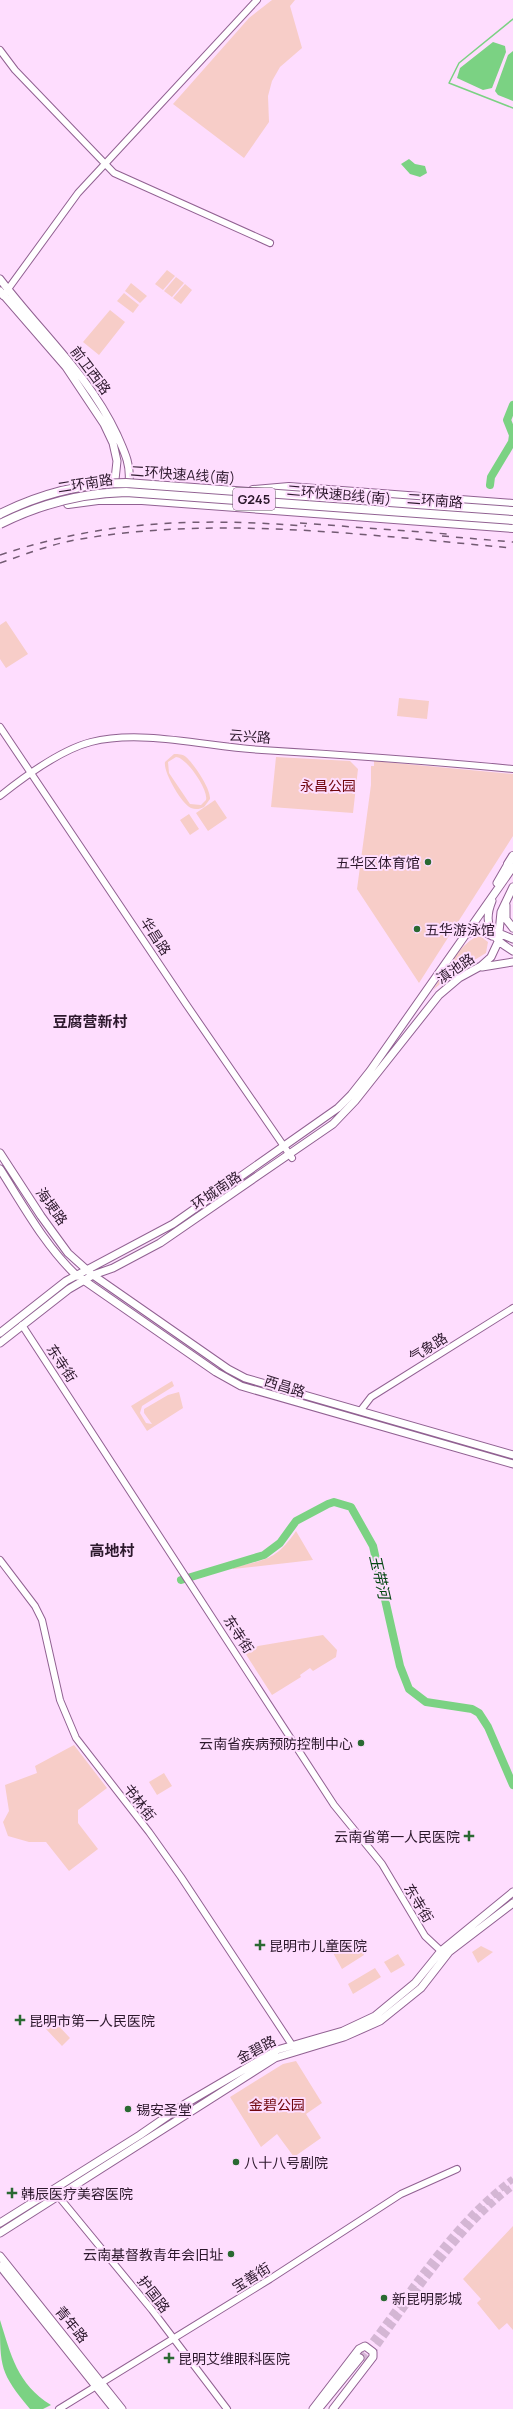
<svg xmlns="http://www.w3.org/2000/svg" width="513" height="2409" viewBox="0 0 513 2409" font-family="Manrope,'Noto Sans SC',sans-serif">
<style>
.green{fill:#f7cdc8;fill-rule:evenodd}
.water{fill:#7bd283}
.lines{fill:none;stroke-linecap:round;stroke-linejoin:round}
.stream{stroke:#7bd283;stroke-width:1.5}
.river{stroke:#7bd283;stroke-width:8}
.secondary-tunnel{stroke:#d4b6d4;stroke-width:7;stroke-dasharray:7 3.5;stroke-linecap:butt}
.tertiary-casing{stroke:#916192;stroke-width:8}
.secondary-casing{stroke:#916192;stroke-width:9}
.primary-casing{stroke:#916192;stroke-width:9}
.trunk-casing{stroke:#916192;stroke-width:10}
.tertiary{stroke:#fff;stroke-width:6}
.secondary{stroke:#fff;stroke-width:7}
.primary{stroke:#fff;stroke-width:7}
.trunk{stroke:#fff;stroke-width:8}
.rail{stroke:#725a72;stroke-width:1.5;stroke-dasharray:7 7;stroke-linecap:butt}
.trunk-bridge-casing{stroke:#916192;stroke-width:10;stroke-linecap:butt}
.trunk-bridge{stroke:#fff;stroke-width:8}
.poi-dot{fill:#2a6932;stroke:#feddfe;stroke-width:1.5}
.labels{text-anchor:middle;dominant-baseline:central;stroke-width:4;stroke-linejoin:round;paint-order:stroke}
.shield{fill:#feddfe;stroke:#6b536b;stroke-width:1}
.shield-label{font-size:13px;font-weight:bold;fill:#2c182c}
.street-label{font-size:14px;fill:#2c182c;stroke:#feddfe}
.park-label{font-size:14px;fill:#70070e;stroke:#feddfe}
.poi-label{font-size:14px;fill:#2c182c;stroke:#feddfe;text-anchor:start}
.neighbourhood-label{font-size:15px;font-weight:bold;fill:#2c182c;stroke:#feddfe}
.water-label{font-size:15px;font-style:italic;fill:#064714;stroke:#feddfe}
</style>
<rect width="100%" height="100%" fill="#feddfe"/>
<path class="green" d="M272,0H295L290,6L302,48L280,67L272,81L268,96L269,122L244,158L173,104L249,18Z
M167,270L175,276L163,290L155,284Z
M176,277L184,283L172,297L164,291Z
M131,283L147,296L140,303L125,291Z
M185,284L192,290L181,304L173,298Z
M124,293L139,305L133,313L117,301Z
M110,310L125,322L99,355L83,342Z
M6,621L28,654L6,668L0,659V625Z
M399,698L429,701L427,719L397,716Z
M174,754C178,754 183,754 186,757C194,764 211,789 210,799L204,807C200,809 196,810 191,808C182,804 163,772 165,762ZM176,757C186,757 209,790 206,800L201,805L190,804L169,773L168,762Z
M276,757L350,761L358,769L353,813L271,807Z
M374,761L513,774V836L419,983L357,889L371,785V766H374Z
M215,800L227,818L208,831L196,813Z
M189,814L199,829L190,835L180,820Z
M480,936L488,942L486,953L453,973L433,990C444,974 461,940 480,936Z
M172,1381L174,1386L142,1406L140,1413L146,1423L152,1424L144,1413V1409L168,1395L179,1392L183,1408L147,1431L131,1406Z
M296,1531L313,1560L233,1569V1567C266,1560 276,1560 296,1531Z
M323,1635L337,1650L336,1657L313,1671L310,1668L300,1675L301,1677L272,1695L245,1653L258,1646Z
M74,1745L107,1788L78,1810V1823L98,1849L69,1871L46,1842H29L8,1836L3,1822L9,1811L5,1785L37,1773L35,1766Z
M164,1773L172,1786L157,1795L149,1782Z
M354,1938L364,1955L342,1969L332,1951Z
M481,1946L493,1952L478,1963L472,1952Z
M398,1954L405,1965L391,1973L384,1962Z
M375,1968L381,1977L353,1994L348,1984Z
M54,2021L70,2038L62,2046L46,2029Z
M296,2061L322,2103L306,2114L321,2138L294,2157L277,2134L261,2147L230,2097L283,2064Z
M513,2226V2330L507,2323L499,2330L477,2303L481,2299L463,2279Z"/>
<path class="water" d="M493,42L505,46L506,52L492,88L483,90L457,78L460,68Z
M513,51V101L498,95L495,91L508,55Z
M409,159L415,164L425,166L427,173L420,177L410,174L401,164Z
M0,2320C11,2355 17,2384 51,2405L43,2409H30C0,2373 0,2367 0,2320Z"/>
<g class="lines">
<path class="stream" d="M513,19L459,63L449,83L513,108"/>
<path class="river" d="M490,485L491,477L512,442L513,435L507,420L513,405
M181,1580L264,1555L280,1543L296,1521L328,1504L334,1502L351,1507L373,1546L400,1666L409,1689L426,1702L472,1709L479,1713L488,1727L513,1785"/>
<path class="secondary-tunnel" d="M360,2358C408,2297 450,2225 513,2179
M365,2362C407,2305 456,2228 513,2186"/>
<defs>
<path id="tertiary" d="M0,50L15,70L114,173L270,243
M3,296L78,193L257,0
M0,727L186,1004L292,1158
M0,796C25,776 60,750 91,742C142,729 209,747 262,750C346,755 429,761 513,769
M22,1325L334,1805L382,1864L425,1936L441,1951
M361,1410L371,1397L513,1308
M0,1560L35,1606L42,1620L60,1700L76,1738L149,1832L181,1877L292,2045
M59,2197L152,2310L227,2409
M59,2409L270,2279L401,2194L457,2169"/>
<path id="secondary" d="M0,279C40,332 89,375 117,435C124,451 131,464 129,482C128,487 128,492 123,495
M0,291L66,367L104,424L113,443L117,461L113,498
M0,1153L41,1216L68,1253L87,1270
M0,1169C23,1205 45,1246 77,1276
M0,2256L122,2409
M0,2266L114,2409
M320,2407L360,2358
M313,2409L359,2349L365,2346L373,2352V2357L333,2409"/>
<path id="primary" d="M497,883L508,864
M492,901C482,925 492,939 513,951
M506,905V919L513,928
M496,932L513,939
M467,934L479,929L492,936
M482,967L513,962
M90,1273L228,1369L245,1378L513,1455
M82,1279L216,1372L241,1386L513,1464
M0,1333L66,1281L173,1224L338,1108L351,1095L370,1071L513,867
M0,1343L69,1289L93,1275L113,1268L160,1243L333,1124L355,1101L439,995L459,978L481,966L491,957L498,942L501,912L513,887
M0,2223L140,2135L185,2104L277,2050L343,2031L375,2016L415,1983L441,1951L513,1892
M0,2233L275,2058L344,2037L380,2021L421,1988L449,1952L513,1903"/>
<path id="trunk" d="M253,490L289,487L513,504
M68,504L98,500H142L513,528
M508,864L513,856"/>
</defs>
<use href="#tertiary" class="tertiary-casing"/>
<use href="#secondary" class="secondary-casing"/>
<use href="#primary" class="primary-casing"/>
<use href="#trunk" class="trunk-casing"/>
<use href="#tertiary" class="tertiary"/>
<use href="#secondary" class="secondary"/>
<use href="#primary" class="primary"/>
<use href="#trunk" class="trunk"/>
<path class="rail" d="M300,523L448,534
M442,536L513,542
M0,555C104,520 198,518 306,526
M0,563C26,554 54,543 81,539C221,515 373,536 513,548"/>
<defs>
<path id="trunk-bridge" d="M0,514C40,494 81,483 126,483L513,511
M0,524C40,504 81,493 126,492L513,520"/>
</defs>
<use href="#trunk-bridge" class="trunk-bridge-casing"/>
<use href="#trunk-bridge" class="trunk-bridge"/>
</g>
<g class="poi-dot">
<circle cx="428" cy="862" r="4"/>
<circle cx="417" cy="929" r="4"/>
<circle cx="361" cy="1743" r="4"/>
<path d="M467 1830h4v4h4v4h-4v4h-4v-4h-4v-4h4z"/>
<path d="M258 1939h4v4h4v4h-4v4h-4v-4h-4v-4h4z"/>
<path d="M18 2014h4v4h4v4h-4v4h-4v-4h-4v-4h4z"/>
<circle cx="128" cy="2109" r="4"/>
<circle cx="236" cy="2162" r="4"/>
<path d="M10 2187h4v4h4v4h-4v4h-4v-4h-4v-4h4z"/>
<circle cx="231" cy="2254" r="4"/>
<circle cx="384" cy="2298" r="4"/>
<path d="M167 2352h4v4h4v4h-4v4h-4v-4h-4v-4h4z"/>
</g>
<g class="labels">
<rect class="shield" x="233" y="488" width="42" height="22" rx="3"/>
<g class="shield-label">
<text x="254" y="499">G245</text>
</g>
<g class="street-label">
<text transform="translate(91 370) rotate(53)">前卫西路</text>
<text transform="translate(183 474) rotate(4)">二环快速A线(南)</text>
<text transform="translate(85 483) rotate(-9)">二环南路</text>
<text transform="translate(339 494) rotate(5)">二环快速B线(南)</text>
<text transform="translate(435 500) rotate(4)">二环南路</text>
<text transform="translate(250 736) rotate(4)">云兴路</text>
<text transform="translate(156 936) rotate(57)">华昌路</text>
<text transform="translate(455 968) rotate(-34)">滇池路</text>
<text transform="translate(216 1190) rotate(-34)">环城南路</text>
<text transform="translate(52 1206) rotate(54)">海埂路</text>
<text transform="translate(428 1347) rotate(-32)">气象路</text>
<text transform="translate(62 1363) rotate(57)">东寺街</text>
<text transform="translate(285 1386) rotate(17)">西昌路</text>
<text transform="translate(239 1634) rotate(57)">东寺街</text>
<text transform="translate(140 1802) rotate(52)">书林街</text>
<text transform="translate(419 1903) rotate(59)">东寺街</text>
<text transform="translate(256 2049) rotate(-28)">金碧路</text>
<text transform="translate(251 2277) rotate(-32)">宝善街</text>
<text transform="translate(154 2294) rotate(52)">护国路</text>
<text transform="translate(72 2324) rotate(51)">青年路</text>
</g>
<g class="park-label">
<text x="328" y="785">永昌公园</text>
<text x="277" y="2104">金碧公园</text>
</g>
<g class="poi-label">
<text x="420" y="862" text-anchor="end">五华区体育馆</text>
<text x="425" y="929">五华游泳馆</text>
<text x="353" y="1743" text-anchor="end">云南省疾病预防控制中心</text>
<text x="460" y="1836" text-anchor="end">云南省第一人民医院</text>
<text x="269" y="1945">昆明市儿童医院</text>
<text x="29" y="2020">昆明市第一人民医院</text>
<text x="136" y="2109">锡安圣堂</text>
<text x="244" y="2162">八十八号剧院</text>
<text x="21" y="2193">韩辰医疗美容医院</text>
<text x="223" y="2254" text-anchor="end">云南基督教青年会旧址</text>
<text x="392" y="2298">新昆明影城</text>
<text x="178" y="2358">昆明艾维眼科医院</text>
</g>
<g class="neighbourhood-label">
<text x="90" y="1021">豆腐营新村</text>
<text x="112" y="1550">高地村</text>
</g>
<g class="water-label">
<text transform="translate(380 1577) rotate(77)">玉带河</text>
</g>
</g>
</svg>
